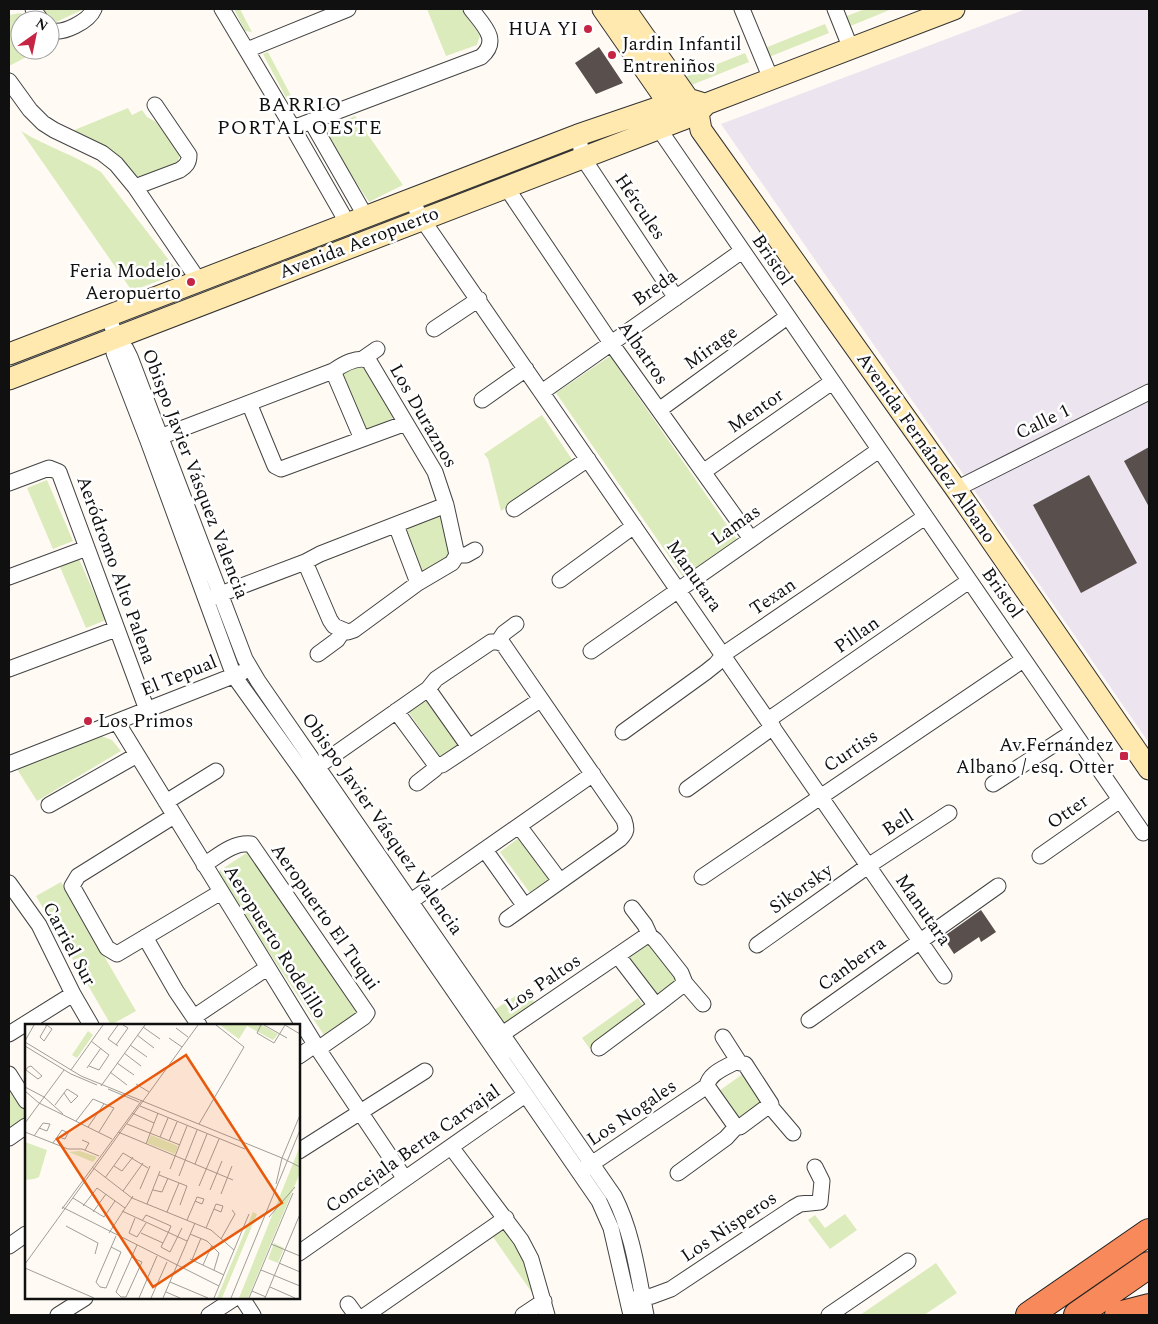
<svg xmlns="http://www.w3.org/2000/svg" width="1158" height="1324" viewBox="0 0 1158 1324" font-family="Spectral,serif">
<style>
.industrial{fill:#ece5ef}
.green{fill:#dcebbb}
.building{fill:#594f4c}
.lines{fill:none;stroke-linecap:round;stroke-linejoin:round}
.street-casing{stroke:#434343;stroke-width:17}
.secondary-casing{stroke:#323232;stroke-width:23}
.highway-casing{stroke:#212121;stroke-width:28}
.street{stroke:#fff;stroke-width:15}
.secondary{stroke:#ffe9af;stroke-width:21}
.highway{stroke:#f7895a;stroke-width:26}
.poi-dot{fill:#c52445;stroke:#fff;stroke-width:2}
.labels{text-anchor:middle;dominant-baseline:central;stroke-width:5;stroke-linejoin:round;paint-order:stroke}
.poi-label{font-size:19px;fill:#101010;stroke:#fff;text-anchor:end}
.street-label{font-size:19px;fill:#101010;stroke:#fff}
.neighbourhood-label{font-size:20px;letter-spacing:1px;fill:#101010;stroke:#fff}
.inset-road{fill:none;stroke:#9f9d99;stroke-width:1}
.view{fill:#e8590c;fill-opacity:0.15;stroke:#e8590c;stroke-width:2.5}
.inset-edge{fill:none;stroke:#101010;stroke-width:2.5}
</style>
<rect width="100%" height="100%" fill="#fffbf4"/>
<path class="industrial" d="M1026,9H1149V743L721,124Z"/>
<path class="green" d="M42,9H84L52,24Z
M234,9H240L252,32L245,31Z
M427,9H461L480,35L477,45L446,56Z
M865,9H892L848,27L844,17Z
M21,13L26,20H20V50H40L9,66V15Z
M825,24L829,33L769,57L765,48Z
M268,52L298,109V110L292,109L263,54Z
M745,53L749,62L689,86L685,77Z
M128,108L132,115L142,110L147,117L156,122L180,154L178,161L143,182L113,151L72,131Z
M355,116L403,185L369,202L321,130Z
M21,131C47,147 75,155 101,172L179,273L132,291Z
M610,356L738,541L684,578L556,393Z
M356,366L365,367L395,417L363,433L340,374Z
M542,415L573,461L501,511L488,459L484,454Z
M47,480L73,541L53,549L27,488Z
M437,513L446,518L453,551L449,560L427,573L417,571L403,534L407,522Z
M79,559L106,620L86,628L60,567Z
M426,697L460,745L446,755L439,756L407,710Z
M101,736L112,740L121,751L37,801L17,769Z
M520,837L554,881L533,897L500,852Z
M251,850L358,1012L324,1035L216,873Z
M61,882L136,1011L111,1025L36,896Z
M649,940L678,979L657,994L628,955Z
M526,989L536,1005L505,1025L494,1010Z
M638,998L646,1010L590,1049L582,1038Z
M744,1073L766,1104L740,1122L719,1091Z
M9,1083L26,1111C26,1123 18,1127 9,1132Z
M845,1214L857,1230L830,1249L808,1220L815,1215L825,1228Z
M506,1228L527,1257L535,1297L493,1237Z
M936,1263L957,1293L924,1315H860Z"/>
<path class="building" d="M599,47L623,83L596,94L575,63Z
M1149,447V507L1124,461Z
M1089,475L1137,563L1081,593L1033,505Z
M981,910L996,932L981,942L979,937L954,954L943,937Z"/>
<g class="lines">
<defs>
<path id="street" d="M33,9L41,20
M222,9L293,128L348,224
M742,9L771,79
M835,9L851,49
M50,30C63,35 89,21 94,9
M247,50L348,9
M9,81L30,110L43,123L54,130L102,153L116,164L135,187L199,281
M311,121L366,217
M293,128L481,57C501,40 483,25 471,9
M659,129L1143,833
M578,135L583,158L676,298
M135,187L180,170C186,166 189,163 189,155L155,105
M506,187L611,343L751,539
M411,200L422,219L944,976
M108,316L116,337L126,349L130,357L245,659L258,681L614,1196C633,1233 638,1275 646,1315
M434,329L479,299
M116,337L114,353L148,441L234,676L305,775L599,1201L611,1228L631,1315
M364,358L377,349
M333,371L362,439
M542,392L742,251
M482,400L526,369
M249,403L275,466L281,469L406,423
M659,410L787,317
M152,440L333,371C342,365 358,355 369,361L435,472L446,505L457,555
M703,472L832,382
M9,483L49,468L59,472L147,710
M956,489L1149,392
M514,509L588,459
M396,525L418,583
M457,555H466L475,550
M305,562L330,620L334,626L348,632L354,630L418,583L452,563L457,555
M9,577L87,548
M560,580L634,526
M210,598L305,562L320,554L446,505
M498,642L504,633L516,624
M591,651L879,450
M318,654L337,640L343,631
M9,669L116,629
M428,689L469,747
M396,711L435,764L442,765L540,700
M768,720L969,581
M117,722L318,1049L405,1179
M623,732L706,672L716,664L724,654L925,517
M9,764L243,672
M311,771L428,689L436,679L491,642H498L503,644L624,820C627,829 627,832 620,839L507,919
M417,783L435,769L438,765
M993,784L1073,732
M687,789L773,727
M166,802L216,771
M49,805L137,755
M174,816L78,876L72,886L107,948L117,954L221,892
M519,826L560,881
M485,850L524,905
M1040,856L1120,800
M204,865C218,856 233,842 251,844L367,1013L364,1017L318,1049
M702,877L1023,660
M9,883L39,925L73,994L91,1025
M404,906L593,774
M632,908L645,925L650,936
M145,937L176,991L199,1025
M757,945L868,866L949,813
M685,983L703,1004
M194,1017L267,968
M809,1020L998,886
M9,1034L73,994
M723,1037L739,1062
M495,1039L646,936H650L655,940L681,973L685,983L658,1004L654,1003L618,956
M599,1048L658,1004
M299,1056L315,1045
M9,1074L26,1101
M770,1106L793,1133
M9,1138L26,1126
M451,1147L521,1240L531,1259L547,1315
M299,1151L425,1071
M584,1169L707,1086C709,1073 725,1068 735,1062L745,1064L771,1104L740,1127H736L707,1086
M678,1173L726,1138L736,1127
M9,1246L26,1234
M299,1253L525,1095
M242,1298L253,1315
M634,1299L652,1296L671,1289L793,1208L800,1204L820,1202L822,1181L815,1167
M348,1304L356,1315
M58,1315L85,1298
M209,1315L235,1298
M366,1315L506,1218
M523,1315L544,1301
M829,1315L908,1261"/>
<path id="secondary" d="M603,9L676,114
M625,9L698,113L701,130L956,489L1149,769
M9,354L578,135L669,104L688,99L701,103
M9,379L681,120L698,113L706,104L954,9"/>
<path id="highway" d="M1029,1315L1149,1232
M1077,1315L1149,1265
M1118,1315L1149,1307"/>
</defs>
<use href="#street" class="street-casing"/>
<use href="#secondary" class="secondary-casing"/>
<use href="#highway" class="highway-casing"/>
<use href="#street" class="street"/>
<use href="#secondary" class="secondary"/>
<use href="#highway" class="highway"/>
</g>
<g class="poi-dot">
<circle cx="588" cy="29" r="5"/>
<circle cx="612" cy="55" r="5"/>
<circle cx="191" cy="282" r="5"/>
<circle cx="88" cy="721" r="5"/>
<rect x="1119" y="751" width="10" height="10" rx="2.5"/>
</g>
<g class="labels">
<g class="poi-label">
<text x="578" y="29">HUA YI</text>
<text x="622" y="44" text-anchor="start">Jardin Infantil<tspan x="622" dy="22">Entreniños</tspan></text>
<text x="181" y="271">Feria Modelo<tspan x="181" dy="22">Aeropuerto</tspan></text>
<text x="98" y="721" text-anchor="start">Los Primos</text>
<text x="1114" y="745">Av.Fernández<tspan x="1114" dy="22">Albano / esq. Otter</tspan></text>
</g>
<g class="street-label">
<text transform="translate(640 207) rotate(56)">Hércules</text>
<text transform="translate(359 243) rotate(-21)">Avenida Aeropuerto</text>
<text transform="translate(772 260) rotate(56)">Bristol</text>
<text transform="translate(655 288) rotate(-35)">Breda</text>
<text transform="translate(711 348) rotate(-36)">Mirage</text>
<text transform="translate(643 353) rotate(55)">Albatros</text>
<text transform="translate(756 411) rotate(-35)">Mentor</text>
<text transform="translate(423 416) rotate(60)">Los Duraznos</text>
<text transform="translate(1043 422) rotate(-26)">Calle 1</text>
<text transform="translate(926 448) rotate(55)">Avenida Fernández Albano</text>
<text transform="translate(195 474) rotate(69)">Obispo Javier Vásquez Valencia</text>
<text transform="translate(736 525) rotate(-35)">Lamas</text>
<text transform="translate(116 570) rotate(70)">Aeródromo Alto Palena</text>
<text transform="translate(694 576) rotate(55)">Manutara</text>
<text transform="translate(1002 593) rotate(55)">Bristol</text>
<text transform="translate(773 597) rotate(-34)">Texan</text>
<text transform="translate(857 635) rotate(-35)">Pillan</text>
<text transform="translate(179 676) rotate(-22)">El Tepual</text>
<text transform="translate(851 751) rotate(-34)">Curtiss</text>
<text transform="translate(1068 812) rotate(-35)">Otter</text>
<text transform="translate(898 823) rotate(-33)">Bell</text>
<text transform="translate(382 824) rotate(55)">Obispo Javier Vásquez Valencia</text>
<text transform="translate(801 889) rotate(-35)">Sikorsky</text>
<text transform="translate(923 910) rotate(55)">Manutara</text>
<text transform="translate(325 917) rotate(55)">Aeropuerto El Tuqui</text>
<text transform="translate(275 942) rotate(58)">Aeropuerto Rodelillo</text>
<text transform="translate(69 944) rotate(62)">Carriel Sur</text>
<text transform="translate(852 964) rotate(-36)">Canberra</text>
<text transform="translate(543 983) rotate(-34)">Los Paltos</text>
<text transform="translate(632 1113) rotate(-34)">Los Nogales</text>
<text transform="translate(413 1149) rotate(-35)">Concejala Berta Carvajal</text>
<text transform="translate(729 1227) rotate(-34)">Los Nisperos</text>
</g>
<g class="neighbourhood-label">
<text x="300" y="105">BARRIO<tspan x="300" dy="23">PORTAL OESTE</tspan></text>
</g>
</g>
<g transform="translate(25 1024)">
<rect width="275" height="275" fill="#fffbf4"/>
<path d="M195,1H237L253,10L248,16L222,2L214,15ZM63,7L68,11L52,34L47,31ZM126,111L153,122L150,130L122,119ZM0,118L22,126L14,153L9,155L0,156ZM275,122V149L223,274H214ZM55,127L72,133L68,138L44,128ZM228,188L232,190L197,274H192ZM249,219L259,224L253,239L243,235Z" fill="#dcebbb"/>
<path class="inset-road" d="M20,1H22L27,5L19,17L15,13L22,1M236,1L232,9L249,19L260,1M239,1L262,14M260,1L275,10M118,3L135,15M151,4L163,13M112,11L129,24M144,14L157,23M0,17L9,1M0,18L56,52L257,134M91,21L103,4L98,1M105,21L122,33M0,22L46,50L72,61M93,22L83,15L93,1M99,29L116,42M92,39L109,51M64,42L74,46L84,31L66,17M62,44L76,24M46,46L78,1M0,48L1,46L3,43L6,42L17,52L13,55L1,46M85,48L102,61M111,60L124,68M76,62L120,1M0,63L19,73L38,90M83,65L114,78M0,67L14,79L87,115M30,81L42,65L53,72L46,79L39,69M115,82L220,125M107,89L129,99M275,91L257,134L275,143M51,97L68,75L89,84L74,108M0,99L39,46M102,100L155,121M174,100L219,23L191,1M63,103L79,80M0,108L43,125H57L74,132M93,108L208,156M9,112L18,99L25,100L22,107L14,104M135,113L143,94M57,116L64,119L60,126M144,117L152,98M28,119L37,106L43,109L40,115L34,113M121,120L133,89M170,140L182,110M89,142L97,147L108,133M67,143L107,174L186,206L209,226M145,145L162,102M134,151L162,162L155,181M154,152L172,106M80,154L98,129L123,144M251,160L257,134M174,162L194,115M115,165L125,142M128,166L137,168L143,154M185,166L197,137M98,167L118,139M196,170L207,142M48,174L79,193L90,177M122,180L135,147M58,182L72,164L100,184M37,183L194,262M37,185L117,76M97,187L162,217M68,188L81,170M142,188L154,159M244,193L270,163M110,194L104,209L112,213L121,199M162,196L172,173L179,175L177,180L170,177M117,197L121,191L146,202L143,209M41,202L73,219L70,230M181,204L191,180L198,182L196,188L189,185M84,209L108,172M116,209L138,219M143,209L136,223L145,228L157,204M165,210L182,217L194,229L189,246M196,215L210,190L207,186M246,220L275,232M165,235L199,251M167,236L176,214M254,239L275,248M0,240L173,1M178,241L187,221M0,244L69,274M236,246L275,262M145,258L183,274M75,263L71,258L91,212M75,263L81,264L96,228L86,223M245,263L270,274M227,267L241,273M141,268L155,274M96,273L91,268L112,221M96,273H101L117,238L106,233M114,274L132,232M126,274L142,238M138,274L170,199M189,274L224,190M206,274L275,106M224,274L268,169M240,274L275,190"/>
<path class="view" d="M161,31L257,179L128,263L32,115Z"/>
<rect width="275" height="275" class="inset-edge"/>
</g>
<rect width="1158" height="1324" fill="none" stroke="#101010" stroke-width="20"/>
<g transform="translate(35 35) rotate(33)"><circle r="24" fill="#ffffff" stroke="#9f9f9f"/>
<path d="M0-4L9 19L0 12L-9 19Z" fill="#c52445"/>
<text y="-8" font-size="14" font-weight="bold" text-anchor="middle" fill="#101010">N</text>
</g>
</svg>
